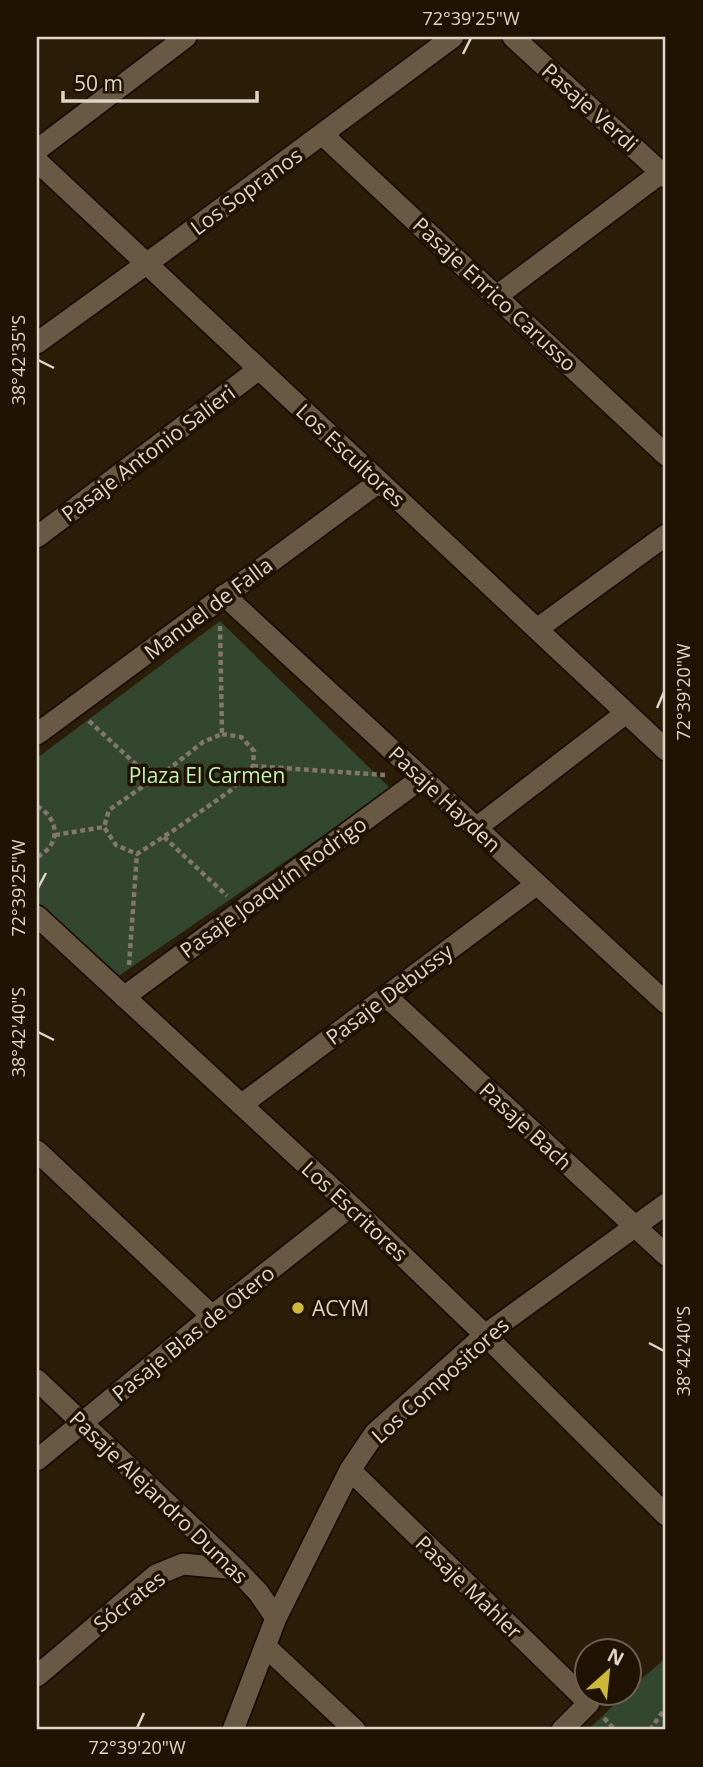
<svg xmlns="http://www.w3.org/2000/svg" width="703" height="1767" viewBox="0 0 703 1767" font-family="'Open Sans',sans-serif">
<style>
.green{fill:#33472e}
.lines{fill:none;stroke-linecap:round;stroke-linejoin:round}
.street-casing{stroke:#130700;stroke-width:24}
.path{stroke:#837767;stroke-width:4.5;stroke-dasharray:5 3.5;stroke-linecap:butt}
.street{stroke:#695843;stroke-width:21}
.ticks{fill:none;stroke:#ded4c8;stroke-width:2.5}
.poi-dot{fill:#cdb938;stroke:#211302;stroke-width:2.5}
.labels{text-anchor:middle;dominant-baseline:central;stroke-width:7;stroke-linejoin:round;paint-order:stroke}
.street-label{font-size:21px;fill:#ded4c8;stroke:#211302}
.park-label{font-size:21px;fill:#bdf4b1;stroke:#211302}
.poi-label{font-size:21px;fill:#ded4c8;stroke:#211302;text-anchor:start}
.neatline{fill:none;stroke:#ded4c8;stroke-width:2.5}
.ticks-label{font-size:18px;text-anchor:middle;fill:#ded4c8}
</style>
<rect width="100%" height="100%" fill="#2b1d08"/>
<path class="green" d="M220,621L391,789L117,977L37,903V758Z
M666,1658V1730H588L625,1694H630V1690L633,1686Z"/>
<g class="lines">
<defs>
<path id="street" d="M513,37L666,177
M322,134L666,455
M37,150L186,37
M37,161L666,750
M497,296L662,172
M37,343L164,251L453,37
M37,537L259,369
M224,595L666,1003
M537,629L666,535
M37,734L379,482
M476,828L626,713
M37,916L351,1206L485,1335L666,1515
M386,996L666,1255
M124,997L422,778
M241,1105L537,884
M37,1151L212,1316
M37,1380L236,1569L258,1592L276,1618
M37,1460L212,1316L351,1206
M350,1470L589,1703L562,1730
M265,1646L355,1730
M37,1676L156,1575L183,1564L236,1569
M233,1730L276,1618L350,1470L375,1433L485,1335L666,1204"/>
</defs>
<use href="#street" class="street-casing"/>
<path class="path" d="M220,626L222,734
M89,721L153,780
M222,734L241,737L254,751L253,766L230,791L177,828L137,854L116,845L104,827L109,810L174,765L203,742Z
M253,766L385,775
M37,806C60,819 61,845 37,857
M55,835L104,827
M164,837L227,896
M129,965L137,854
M604,1718L615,1730
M650,1730L666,1707"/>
<use href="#street" class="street"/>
</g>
<path class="ticks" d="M463,54L471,38M38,360L54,368M657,708L664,692M38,888L46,873M38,1032L54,1040M649,1343L664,1351M137,1728L144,1713"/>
<circle class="poi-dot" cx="298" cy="1308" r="7"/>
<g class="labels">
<g class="street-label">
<text transform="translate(590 107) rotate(42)">Pasaje Verdi</text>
<text transform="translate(246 191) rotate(-36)">Los Sopranos</text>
<text transform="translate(495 294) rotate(43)">Pasaje Enrico Carusso</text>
<text transform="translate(148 453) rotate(-37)">Pasaje Antonio Salieri</text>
<text transform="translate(351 455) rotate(43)">Los Escultores</text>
<text transform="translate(208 608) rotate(-37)">Manuel de Falla</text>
<text transform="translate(445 799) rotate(43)">Pasaje Hayden</text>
<text transform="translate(273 887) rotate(-36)">Pasaje Joaquín Rodrigo</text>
<text transform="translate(389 994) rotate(-37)">Pasaje Debussy</text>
<text transform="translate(526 1126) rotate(43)">Pasaje Bach</text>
<text transform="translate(355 1211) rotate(43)">Los Escritores</text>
<text transform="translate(193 1333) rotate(-39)">Pasaje Blas de Otero</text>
<text transform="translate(440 1380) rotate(-42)">Los Compositores</text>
<text transform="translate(159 1497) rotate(44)">Pasaje Alejandro Dumas</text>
<text transform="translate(469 1587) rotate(44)">Pasaje Mahler</text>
<text transform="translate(129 1601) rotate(-38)">Sócrates</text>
</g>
<g class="park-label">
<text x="207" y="775">Plaza El Carmen</text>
</g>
<g class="poi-label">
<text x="312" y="1308">ACYM</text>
</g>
</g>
<rect width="703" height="1767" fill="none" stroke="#211302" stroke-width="77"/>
<g transform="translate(608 1672) rotate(27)"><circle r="33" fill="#211302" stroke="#6d6051" stroke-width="2"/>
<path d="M0-5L12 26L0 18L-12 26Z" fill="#cdb938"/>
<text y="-10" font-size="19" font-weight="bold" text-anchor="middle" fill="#ded4c8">N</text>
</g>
<path d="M63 91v10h194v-10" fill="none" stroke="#ded4c8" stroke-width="3.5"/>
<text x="74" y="91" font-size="21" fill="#ded4c8" stroke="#211302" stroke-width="5" paint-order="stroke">50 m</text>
<rect x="38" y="38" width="626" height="1690" class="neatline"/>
<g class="ticks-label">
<text x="471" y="25">72°39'25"W</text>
<text transform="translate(19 360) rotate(-90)" y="6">38°42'35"S</text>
<text transform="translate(684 692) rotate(-90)" y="6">72°39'20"W</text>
<text transform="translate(19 888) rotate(-90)" y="6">72°39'25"W</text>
<text transform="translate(19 1032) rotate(-90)" y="6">38°42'40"S</text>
<text transform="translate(684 1351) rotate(-90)" y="6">38°42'40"S</text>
<text x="137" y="1754">72°39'20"W</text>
</g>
</svg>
